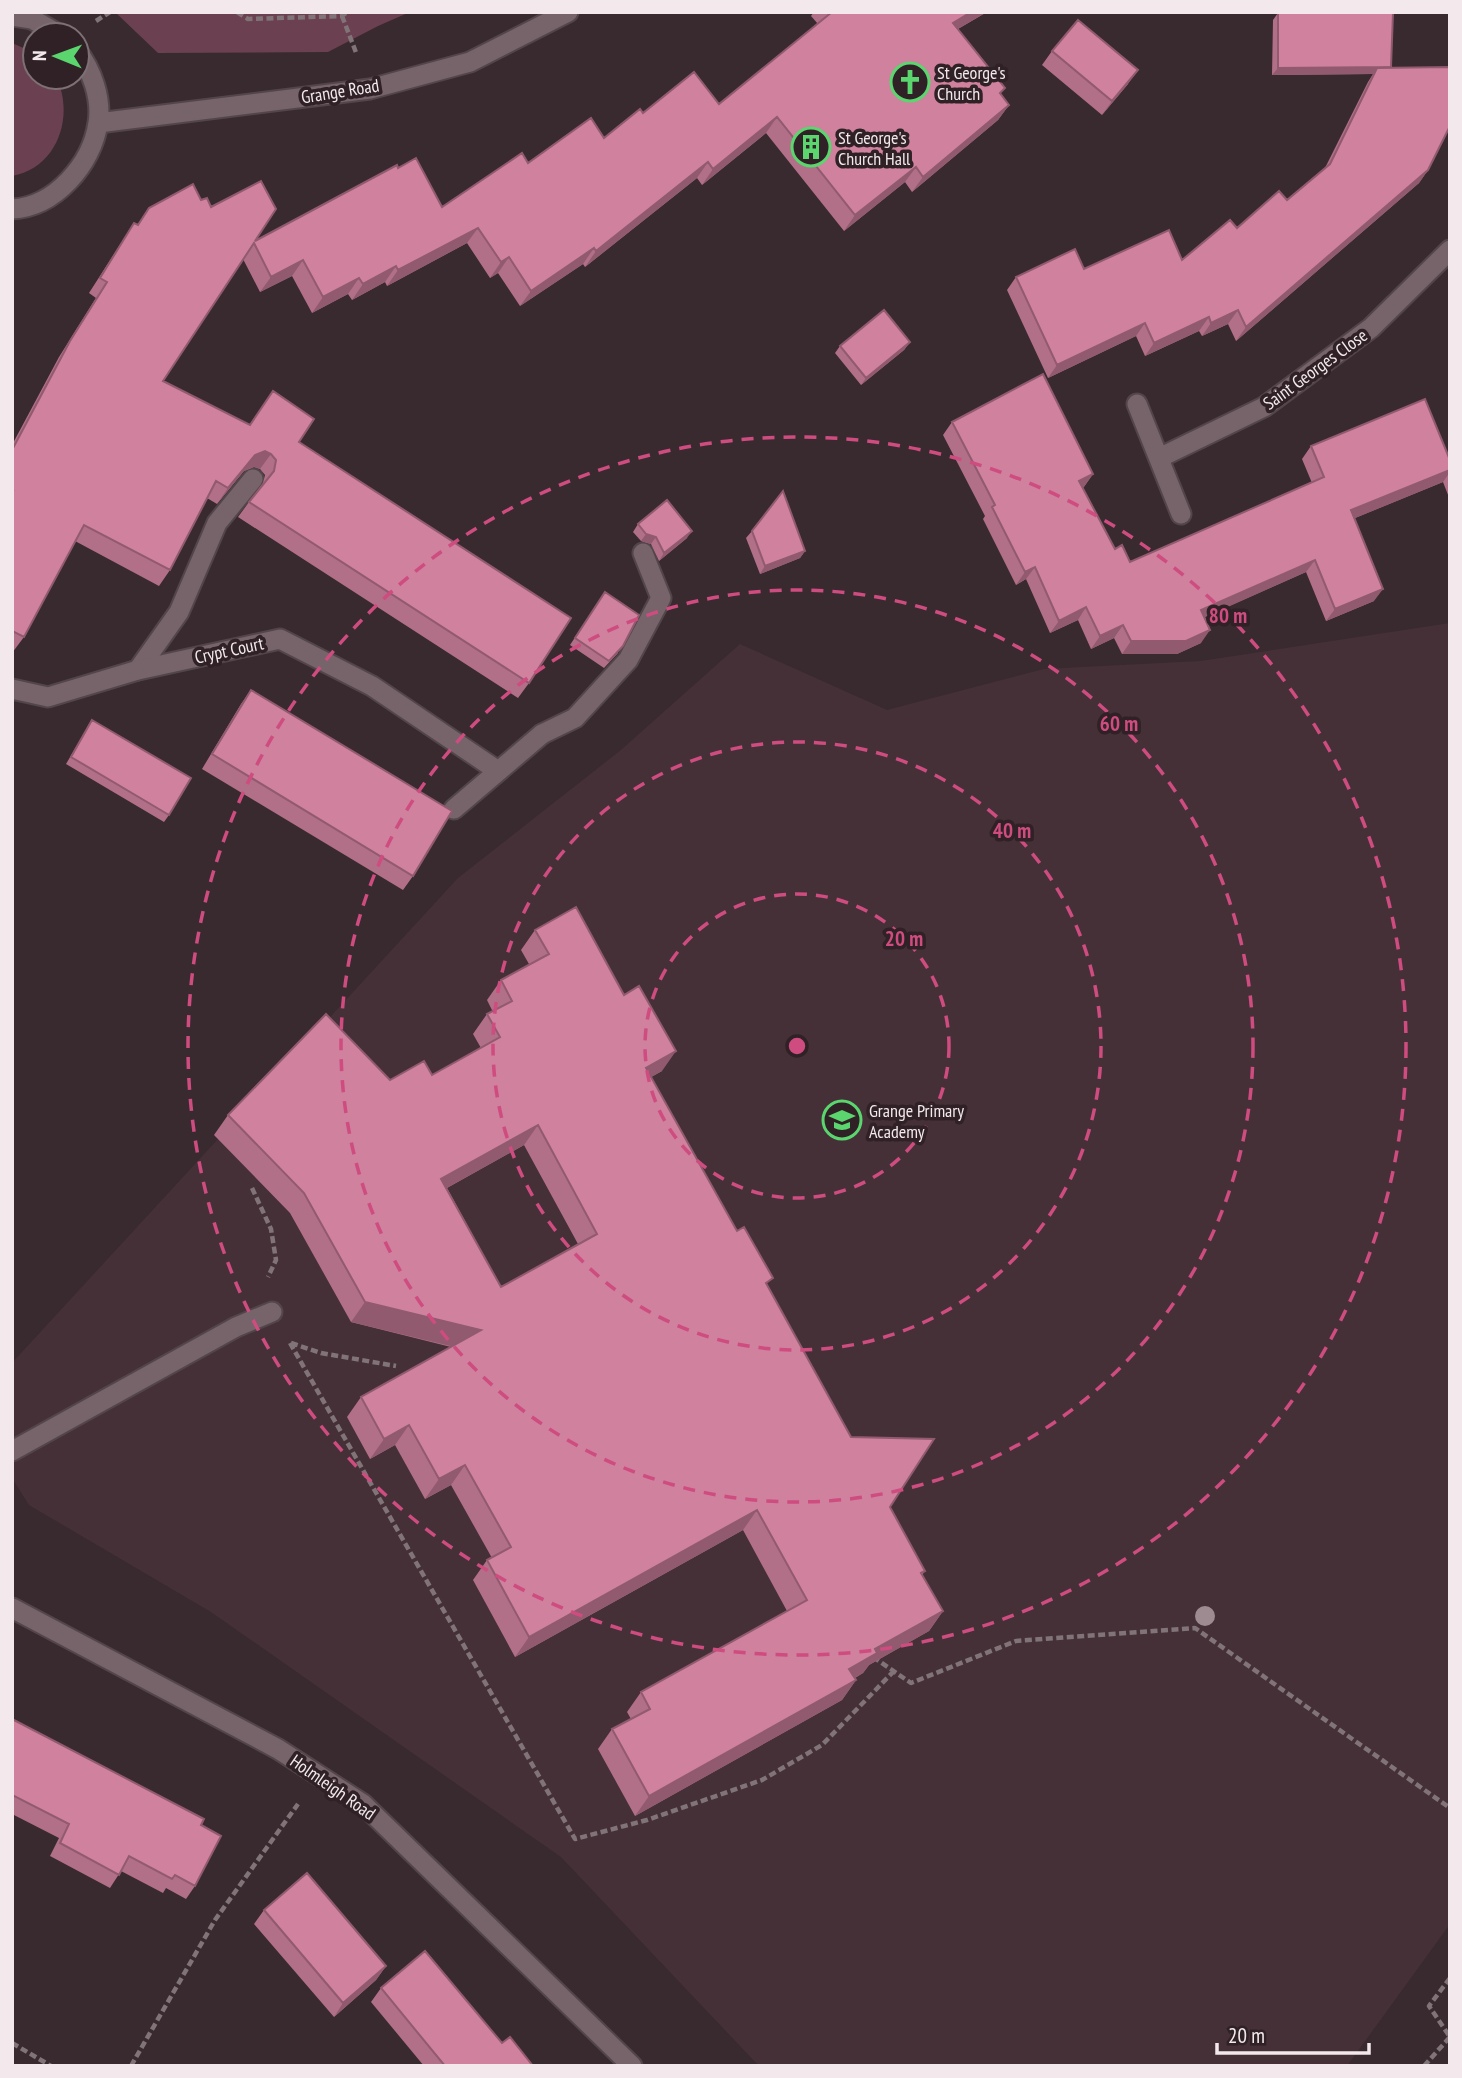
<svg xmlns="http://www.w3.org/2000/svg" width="1462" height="2078" viewBox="0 0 1462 2078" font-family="'PT Sans Narrow',sans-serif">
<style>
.built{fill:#463038}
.green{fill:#6b4050}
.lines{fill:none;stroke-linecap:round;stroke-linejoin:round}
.service-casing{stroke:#53464a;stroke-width:23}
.minor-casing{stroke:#53464a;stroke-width:23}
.path{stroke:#817478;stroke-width:4.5;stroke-dasharray:7 3.5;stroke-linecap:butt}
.service{stroke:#76646a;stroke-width:19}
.minor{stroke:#76646a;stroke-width:19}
.tree{fill:#9e8b91}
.wall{fill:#b26f88;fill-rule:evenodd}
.shaded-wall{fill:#915a6f}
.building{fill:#cf819e;stroke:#915a6f;stroke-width:2;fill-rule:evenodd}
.ring{fill:none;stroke:#ce4c7f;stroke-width:3.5;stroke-dasharray:12 9}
.labels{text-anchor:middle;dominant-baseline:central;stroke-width:7;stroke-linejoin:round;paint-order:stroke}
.poi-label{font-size:18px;fill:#f3e9ec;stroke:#2f2125;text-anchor:start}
.street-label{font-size:18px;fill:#f3e9ec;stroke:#2f2125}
.centre{fill:#ce4c7f;stroke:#2f2125;stroke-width:3.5}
.ring-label{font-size:21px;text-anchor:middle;font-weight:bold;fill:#ce4c7f;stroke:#2f2125;stroke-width:7;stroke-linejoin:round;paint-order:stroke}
</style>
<rect width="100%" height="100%" fill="#392a2f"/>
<path class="built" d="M1450,623V1924L1347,2066H759L561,1857L211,1612L29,1505L12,1478V1363L458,878L621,750L740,644L887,710L1044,669L1201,661Z"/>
<path class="green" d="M115,12H410L378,26L328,52L158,53Z
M12,43L35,53V77H56C75,115 58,168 12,176Z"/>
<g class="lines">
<defs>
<path id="service" d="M138,670L179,612L217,523L253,479
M542,734L575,718L628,660L661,598L643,553
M12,1451L236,1327L272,1312"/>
<path id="minor" d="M12,16L32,19L60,35
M98,123L370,89L470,62L568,12
M12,209C55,207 92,164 98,123C102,99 92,70 77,51
M1137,404L1181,514
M1159,458L1264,407L1371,328L1450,250
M12,689L48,697L138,670L280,639L372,686L498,771
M454,809L542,734
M12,1608L278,1749L363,1804L632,2066"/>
</defs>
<use href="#service" class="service-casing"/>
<use href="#minor" class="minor-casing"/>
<path class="path" d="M237,12L248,19L342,16L347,12
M342,16L357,55
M96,21L110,12
M252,1188L271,1229L276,1260L268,1277
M290,1343L575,1839L647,1820L762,1780L822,1745L894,1671
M291,1343L321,1353L396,1366
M873,1657L911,1683L1016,1641L1195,1628L1450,1808
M1450,1978L1429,2006L1450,2037
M12,2043L51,2066
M131,2066L215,1920L298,1804
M1424,2066L1450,2037"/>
<use href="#service" class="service"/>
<use href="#minor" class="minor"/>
</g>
<circle class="tree" cx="1205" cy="1616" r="10"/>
<path class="wall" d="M814,12H987L958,29L1001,94L1009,105L998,120L912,192L905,182L844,231L766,133L702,185L697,178L585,267L583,264L520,306L498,273L490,278L467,243L387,286L385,282L352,300L348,294L312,313L292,276L260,292L243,259L163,381L249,425L299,442L529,683L518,698L238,517L263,483L265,475L260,469L254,467L244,471L217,504L207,498L170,570L159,586L75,541L24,637L12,653V445L59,357L96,298L89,293L134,223L138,225L149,208L201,200L211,207L255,241L398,168L442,207L528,163L604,138L643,113L719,104L818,24L811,16Z
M1278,13L1391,67L1428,170L1419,183L1236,341L1228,324L1202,336L1199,331L1145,356L1136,336L1048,378L1007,290L1016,277L1084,269L1182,260L1237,228L1287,200L1325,168L1368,82L1373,74L1272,75L1273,20Z
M1052,51L1128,84L1102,115L1042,65Z
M910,342L904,350L861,385L835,353L840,346Z
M952,422L1093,474L1083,488L1115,549L1130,562L1312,483L1302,459L1311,446L1450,460V500L1443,482L1355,518L1374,601L1326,621L1306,572L1204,617L1201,643L1177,654H1122L1114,638L1091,649L1078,620L1050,633L1026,579L1016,585L983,519L985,516L943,435Z
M638,524L687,538L659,561L651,544L641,541L633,532Z
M752,531L805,551L800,558L760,574L746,538Z
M605,592L618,653L604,668L570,645Z
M251,690L413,876L403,890L202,769L241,704Z
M92,720L169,815L164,822L66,764Z
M535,930L662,1071L651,1077L925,1571L922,1575L943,1611L929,1631L869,1665L863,1673L855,1678L856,1680L842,1700L635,1816L598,1749L612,1729L631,1719L627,1712L641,1692L787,1611L743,1530L515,1657L473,1580L487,1560L492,1558L451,1485L425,1499L395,1445L370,1459L347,1417L361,1397L451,1347L351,1322L290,1213L214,1135L228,1115L390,1080L432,1075L481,1048L473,1034L487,1014L493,1012L487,1000L501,980L529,964L521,950ZM524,1145L578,1244L501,1287L447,1188Z
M12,1719L201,1825L195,1886L186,1899L166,1888L163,1893L121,1871L110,1888L50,1856L59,1838L12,1814Z
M264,1910L386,1966L376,1980L334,2017L254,1924Z
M381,1988L502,2043L533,2066H424L371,2002Z"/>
<path class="shaded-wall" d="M971,12H987L942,38L953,23Z
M1391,67L1377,68L1373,74L1272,75L1278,68Z
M1138,70L1128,84L1102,115L1112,101Z
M1009,105L998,120L912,192L923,177Z
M777,117L766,133L702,185L713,169Z
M708,162L697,178L585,267L596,251Z
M916,167L905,182L844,231L855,215Z
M1428,170L1419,183L1236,341L1246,327Z
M478,228L467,243L387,286L398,270Z
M594,248L583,264L520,306L531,291Z
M509,257L498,273L490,278L501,262Z
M303,260L292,276L260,292L271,277Z
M396,266L385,282L352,300L363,284Z
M359,278L348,294L312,313L323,297Z
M1238,310L1228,324L1202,336L1211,323Z
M1209,317L1199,331L1145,356L1154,343Z
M1145,323L1136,336L1048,378L1057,365Z
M910,342L904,350L861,385L866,378Z
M265,451L271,454L260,469L254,467L244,471L217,504L228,488L255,455Z
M1450,470V472L1443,482L1343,523L1351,510Z
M1093,474L1084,487L1071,494L1079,481Z
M692,531L687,538L659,561L664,553Z
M646,534L656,537L651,544L641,541Z
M805,551L800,558L760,574L765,566Z
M1315,560L1306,572L1192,623L1201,610Z
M1035,567L1026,579L1016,585L1025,572Z
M1383,589L1374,601L1326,621L1335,609Z
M1086,607L1078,620L1050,633L1059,621Z
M1123,625L1114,638L1091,649L1100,636Z
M1210,630L1201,643L1177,654H1122L1131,641Z
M676,1051L662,1071L632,1088L646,1068Z
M538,1125L524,1145L427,1199L441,1179Z
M365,1302L481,1330L467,1350L351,1322Z
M409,1425L395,1445L370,1459L384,1439Z
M465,1465L451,1485L425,1499L439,1479Z
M757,1510L743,1530L515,1657L529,1637Z
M943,1611L929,1631L869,1665L863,1673L835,1689L849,1669L875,1649Z
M856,1680L842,1700L635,1816L649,1796Z
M386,1966L376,1980L334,2017L343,2003Z"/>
<path class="building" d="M832,12H971L953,23L1005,88L1000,93L1009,105L923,177L916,167L855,215L777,117L713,169L708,162L596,251L594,248L531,291L509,257L501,262L478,228L398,270L396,266L363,284L359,278L323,297L303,260L271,277L254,243L163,381L250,425L273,391L314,419L299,442L571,618L529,683L249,502L274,471L276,460L271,454L265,451L255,455L228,488L216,481L170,570L84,525L24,637L12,631V494L13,491H12V450L70,341L107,282L100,278L134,223L138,225L149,208L193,184L201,200L207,198L211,207L261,181L276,209L255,241L397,165L398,168L416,158L442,207L522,153L528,163L591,118L604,138L640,109L643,113L694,72L719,104Z
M1278,13H1393L1391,67L1278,68Z
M1078,20L1138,70L1112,101L1052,51Z
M1450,67V126L1428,170L1246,327L1238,310L1211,323L1209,317L1154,343L1145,323L1057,365L1016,277L1075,249L1084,269L1169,230L1182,260L1230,220L1237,228L1279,191L1287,200L1330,164L1377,68Z
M884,310L910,342L866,378L840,346Z
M1043,374L1093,474L1079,481L1115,549L1122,545L1130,562L1324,477L1311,446L1425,399L1450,460V470L1351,510L1383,589L1335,609L1315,560L1201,610L1210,630L1186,641H1131L1123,625L1100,636L1086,607L1059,621L1035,567L1025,572L992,507L995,505L952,422Z
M783,491L805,551L765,566L752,531Z
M667,500L692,531L664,553L656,537L646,534L638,524Z
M605,592L639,615L623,646L609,661L575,638Z
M251,690L452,811L413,876L212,754Z
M92,720L191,778L169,815L71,757Z
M576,907L624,995L639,986L676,1051L646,1068L737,1231L744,1227L773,1278L766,1283L851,1437L934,1439L890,1507L925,1571L921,1573L943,1611L875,1649L877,1653L849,1669L856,1680L649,1796L612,1729L650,1709L641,1692L807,1600L757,1510L529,1637L487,1560L511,1547L465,1465L439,1479L409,1425L384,1439L361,1397L481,1330L365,1302L304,1193L228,1115L326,1014L390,1080L424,1061L432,1075L500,1037L487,1014L512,1001L501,980L549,954L535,930ZM538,1125L597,1234L501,1287L441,1179Z
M12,1719L204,1819L201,1825L221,1836L195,1886L175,1875L172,1879L129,1856L119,1875L60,1843L69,1824L12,1795Z
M307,1873L386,1966L343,2003L264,1910Z
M425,1951L502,2043L510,2037L533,2066H445L381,1988Z"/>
<g class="ring">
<circle cx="797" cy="1046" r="152"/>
<circle cx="797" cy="1046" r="304"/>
<circle cx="797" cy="1046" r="456"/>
<circle cx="797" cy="1046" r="609"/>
</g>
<defs>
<symbol id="church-ring" viewBox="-11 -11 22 22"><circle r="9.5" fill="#2f2125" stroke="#5bd56e" stroke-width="1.5"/><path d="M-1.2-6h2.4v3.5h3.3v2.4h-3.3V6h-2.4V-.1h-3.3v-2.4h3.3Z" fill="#5bd56e"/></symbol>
<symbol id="building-ring" viewBox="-11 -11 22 22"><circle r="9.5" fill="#2f2125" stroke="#5bd56e" stroke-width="1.5"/><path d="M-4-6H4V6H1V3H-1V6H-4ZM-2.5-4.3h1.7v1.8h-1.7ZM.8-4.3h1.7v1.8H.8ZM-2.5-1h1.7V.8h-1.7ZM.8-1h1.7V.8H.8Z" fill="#5bd56e"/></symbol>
<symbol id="school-ring" viewBox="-11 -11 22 22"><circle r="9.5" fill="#2f2125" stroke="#5bd56e" stroke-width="1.5"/><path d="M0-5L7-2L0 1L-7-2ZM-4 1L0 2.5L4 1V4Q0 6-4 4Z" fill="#5bd56e"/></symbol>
</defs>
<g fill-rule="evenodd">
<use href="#church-ring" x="888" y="60" width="44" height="44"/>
<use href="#building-ring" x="789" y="125" width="44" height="44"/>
<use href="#school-ring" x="820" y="1098" width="44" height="44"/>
</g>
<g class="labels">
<g class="poi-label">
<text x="937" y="72">St George's<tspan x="937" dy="21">Church</tspan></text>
<text x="838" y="137">St George's<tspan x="838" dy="21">Church Hall</tspan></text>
<text x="869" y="1110">Grange Primary<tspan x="869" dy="21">Academy</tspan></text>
</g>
<g class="street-label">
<text transform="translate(340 91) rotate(-9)">Grange Road</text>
<text transform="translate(1315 369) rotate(-36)">Saint Georges Close</text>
<text transform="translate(229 650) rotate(-12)">Crypt Court</text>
<text transform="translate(333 1787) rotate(35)">Holmleigh Road</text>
</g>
</g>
<circle cx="797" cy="1046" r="10" class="centre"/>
<g class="ring-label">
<text x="1228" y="623">80 m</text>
<text x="1119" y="731">60 m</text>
<text x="1012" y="838">40 m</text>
<text x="904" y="946">20 m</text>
</g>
<rect width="1462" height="2078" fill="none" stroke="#f3e9ec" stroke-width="28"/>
<g transform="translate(56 56) rotate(271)"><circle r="33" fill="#2f2125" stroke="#7d7175" stroke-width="2"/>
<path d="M0-5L12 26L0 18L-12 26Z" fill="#5bd56e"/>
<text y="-10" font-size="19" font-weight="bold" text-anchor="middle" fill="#f3e9ec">N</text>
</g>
<path d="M1217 2043v10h152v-10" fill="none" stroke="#f3e9ec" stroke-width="3.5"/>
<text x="1228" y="2043" font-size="21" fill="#f3e9ec" stroke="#2f2125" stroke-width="5" paint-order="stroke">20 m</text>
</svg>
